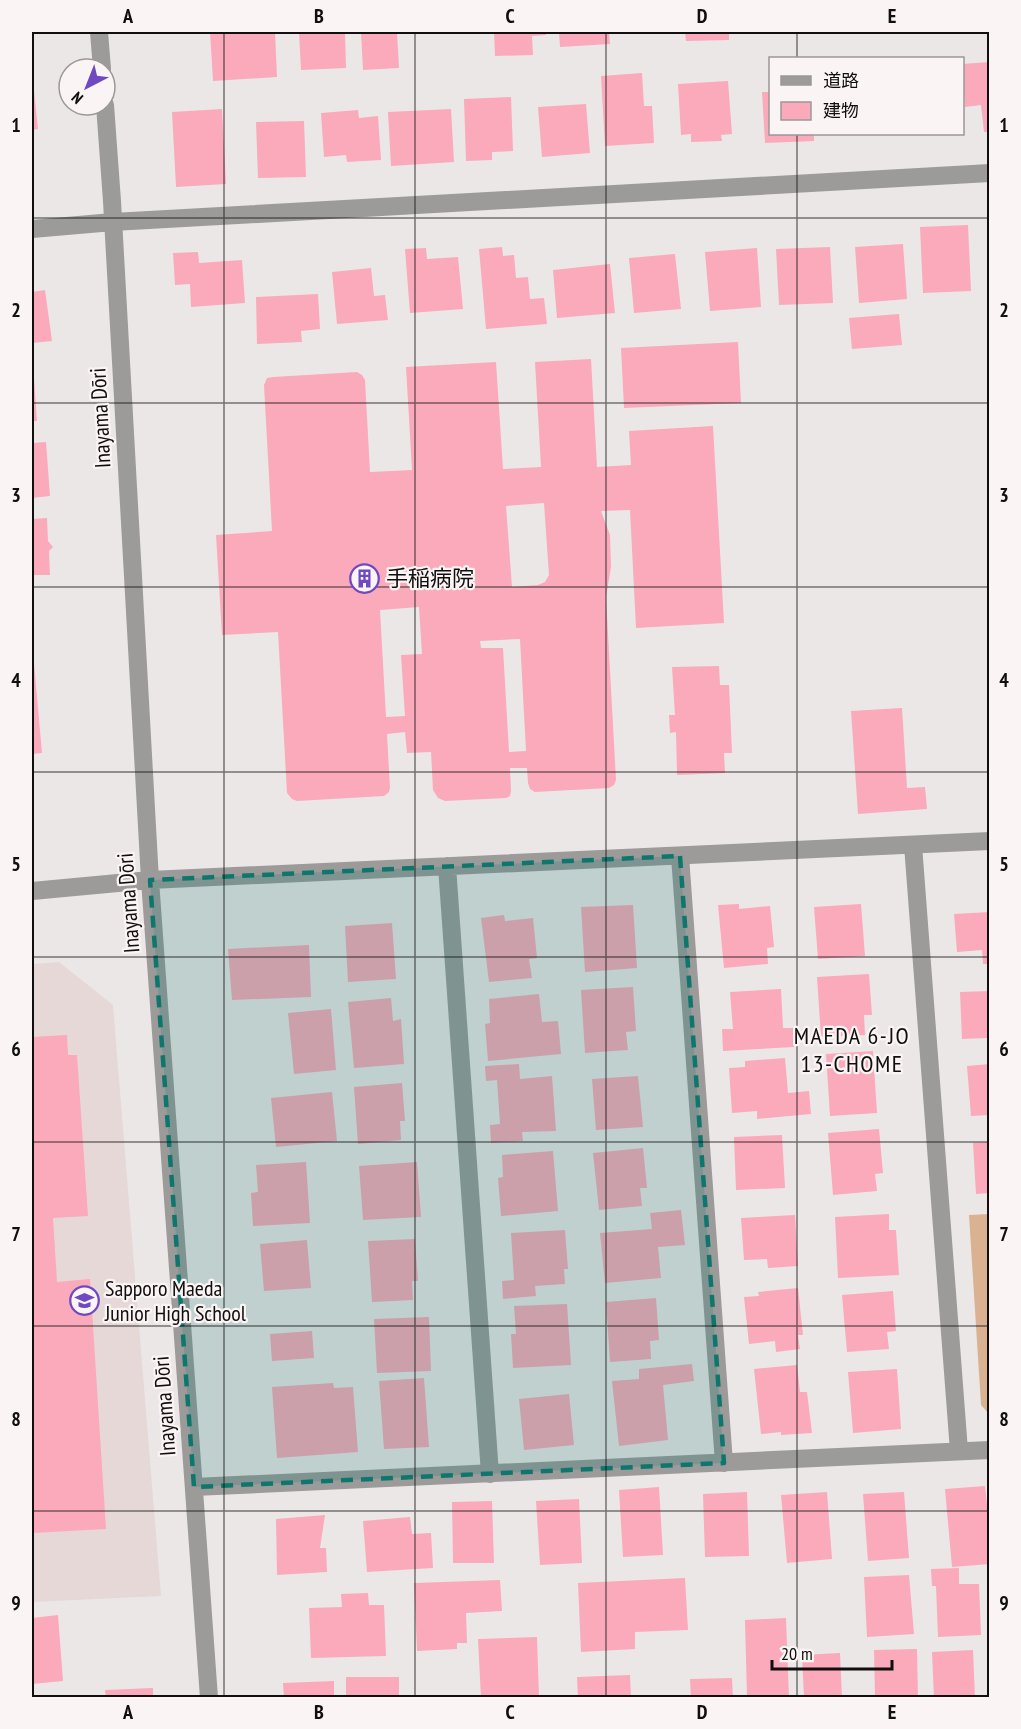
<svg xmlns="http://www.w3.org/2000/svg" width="1021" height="1729" viewBox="0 0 1021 1729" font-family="'PT Sans Narrow','Noto Sans JP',sans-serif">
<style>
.built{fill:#e6d8d7}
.green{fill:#dab291}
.building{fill:#faaaba;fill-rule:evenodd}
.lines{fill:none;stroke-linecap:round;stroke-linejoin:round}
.minor{stroke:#9c9b9a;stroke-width:18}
.marked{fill:#0f766e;fill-opacity:0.2;stroke:#0f766e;stroke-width:4.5;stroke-dasharray:12 8;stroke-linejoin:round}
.grid{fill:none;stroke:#100e0e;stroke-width:1.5;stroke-opacity:0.55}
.labels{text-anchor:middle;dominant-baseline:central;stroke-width:4.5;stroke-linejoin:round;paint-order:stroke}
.street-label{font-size:22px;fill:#100e0e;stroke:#faf4f4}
.poi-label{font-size:22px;fill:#100e0e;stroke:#faf4f4;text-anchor:start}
.neighbourhood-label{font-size:24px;letter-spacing:1.5px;fill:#100e0e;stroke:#faf4f4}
.neatline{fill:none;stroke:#100e0e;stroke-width:2}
.grid-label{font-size:20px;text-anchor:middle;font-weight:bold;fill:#100e0e}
</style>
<rect width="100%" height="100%" fill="#ece7e7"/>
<path class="built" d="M59,962L113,1005L161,1596L32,1602V964Z"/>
<path class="green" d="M989,1214H990L989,1414L981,1405L969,1215Z"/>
<path class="building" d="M210,32H275L277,77L213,81Z
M299,32H345L346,68L301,70Z
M361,32H397L399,68L363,70Z
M494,32H546V35L532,36L533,55L495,56Z
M559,32H609L610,44L560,47Z
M685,32H729V40L686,41Z
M989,62L990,132H984L981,105L965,107L962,64Z
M642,73L644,106H652L654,143L605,146L601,76Z
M32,81H33L38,129L32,130Z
M728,81L732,134L721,135L722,141L691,142V134L681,135L678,84Z
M762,92H770V134H814V141L765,143Z
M511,97L513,151L492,152V160L466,161L464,99Z
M586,104L590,153L542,157L538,107Z
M222,109L226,184L176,187L172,112Z
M451,109L454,162L391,166L388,112Z
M358,110L359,118L378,116L381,160L347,162L346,155L324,157L321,113Z
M304,121L306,177L258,178L256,122Z
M968,225L971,291L923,293L920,227Z
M903,244L907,299L859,303L855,247Z
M502,247L503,256L514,255L516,278L528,277L530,299L544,298L547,324L486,329L479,249Z
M830,247L833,303L779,305L776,249Z
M426,248L427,259L458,257L463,309L410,313L405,249Z
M757,248L761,307L710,311L705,252Z
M198,252L199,263L242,260L245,303L191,307L190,284L175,285L173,253Z
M675,254L681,309L634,313L629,258Z
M610,264L615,313L557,318L553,270Z
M371,268L374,296L385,295L388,320L337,324L332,272Z
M45,290L52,341L32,343V292Z
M318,294L320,329L301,331L302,342L257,344L256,297Z
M899,314L902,345L852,349L849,318Z
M738,342L741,403L624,408L621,348Z
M591,359L597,467L631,465L629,431L713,426L724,623L636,628L630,510L601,511L610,535L611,567L606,597L616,780L614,785L609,788L535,792L530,789L528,783L527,768H510L511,791L510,796L506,798L445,801L438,798L433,790L431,752L407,753L405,732L387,734L390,788L389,792L384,796L297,801L292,799L287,793L278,632L222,635L216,535L272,531L264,385L267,378L273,377L357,372L362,375L365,380L370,472L412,470L406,367L496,362L503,469L541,467L535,362ZM544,503L549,575L545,582L538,585L512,587L506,506ZM419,607L422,654L401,655L405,716L386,717L380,610ZM520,639L526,751L509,752L503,648H481L480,641Z
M32,364H33L37,421H32Z
M46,442L50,496L32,498V443Z
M47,518L48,541L53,547L49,551L50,575H32V519Z
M32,652H33L42,753L32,754Z
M719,666L720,685H729L732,753H724L725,773L677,775L676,732L670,733L669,715H675L672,667Z
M902,708L907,788L925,787L927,809L858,814L851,711Z
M739,904V909L770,906L774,947L767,948L768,964L724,968L718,905Z
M861,904L865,956L818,959L814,907Z
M633,905L637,968L585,972L581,907Z
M990,912V964H983L982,950L957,952L954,914Z
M504,915L505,921L533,918L537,958L529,959L532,978L489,982L481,918Z
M392,923L396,979L348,982L345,926Z
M309,945L311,997L232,1000L228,949Z
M869,974L872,1015H864L865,1035L821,1037L817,977Z
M633,987L636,1031L626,1032L628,1050L585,1053L581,990Z
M781,989L783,1028H793L794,1047L723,1051L722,1029H733L730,992Z
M990,991V1047H988L987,1038L962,1039L960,992Z
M539,994L542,1022L558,1021L561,1054L488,1061L485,1024L490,1023L489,999Z
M391,998L393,1021L401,1019L404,1064L354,1068L348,1002Z
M331,1009L336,1070L294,1074L288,1013Z
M67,1035L68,1055H77L88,1216L53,1218L57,1282L90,1279L106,1529L32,1533V1037Z
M873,1051L877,1113L830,1116L826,1054Z
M785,1058L788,1093L809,1091L811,1114L757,1119V1111L732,1113L729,1068L745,1067V1061Z
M519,1064L520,1079L552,1076L556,1131L522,1132L523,1141L491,1143L490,1125L500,1124L497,1080L486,1081L485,1066Z
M990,1064V1115L971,1116L967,1066Z
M638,1076L643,1127L596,1130L592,1079Z
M402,1083L405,1121H400L401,1140L358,1144L354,1087Z
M332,1092L337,1141L276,1147L271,1098Z
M879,1129L883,1173L875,1174L877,1191L833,1195L828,1133Z
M782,1135L785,1188L736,1190L734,1137Z
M990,1142V1193L976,1194L973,1143Z
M643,1148L647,1188H640L642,1206L599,1210L593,1153Z
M553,1151L558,1211L501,1216L498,1178L503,1177L502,1155Z
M306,1162L310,1223L253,1226L251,1193L258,1192L256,1165Z
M417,1162L421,1217L363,1220L359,1166Z
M681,1210L685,1245L658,1247L661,1278L605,1283L600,1233L652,1229L650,1213Z
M889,1214V1230H896L899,1275L838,1278L835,1217Z
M795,1215L798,1266L768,1268L767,1259L744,1260L741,1218Z
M565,1230L568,1269H564L565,1284L535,1286L536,1296L503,1299L502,1281L514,1280L511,1233Z
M415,1239L418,1281H412L413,1300L372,1302L368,1241Z
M307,1240L311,1288L264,1291L260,1244Z
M798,1288L803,1335H798L800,1349L776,1352L775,1341L749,1344L744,1297L759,1296L758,1292Z
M893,1291L896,1331L887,1332L889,1349L847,1352L842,1295Z
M656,1298L659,1340L650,1341L651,1359L610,1362L606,1302Z
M567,1304L571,1365L513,1368L511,1334H516L514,1306Z
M429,1317L431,1371L377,1373L374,1319Z
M312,1331L314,1358L272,1361L270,1334Z
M692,1364L694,1381L663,1385L668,1440L619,1446L612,1381L639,1379V1369Z
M797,1365L800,1392H807L812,1433L781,1435V1432L761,1434L754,1369Z
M897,1369L901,1429L853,1433L848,1372Z
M424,1378L429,1447L384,1449L379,1381Z
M333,1383L334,1388L353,1387L358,1452L277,1458L272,1387Z
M569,1394L574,1445L524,1450L519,1399Z
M985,1486L990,1533V1564L952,1567L945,1489Z
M659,1487L663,1555L623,1557L619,1490Z
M747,1492L749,1556L705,1557L703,1494Z
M827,1492L832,1559L787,1563L781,1495Z
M904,1492L909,1558L868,1561L863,1494Z
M579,1499L582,1563L540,1565L536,1501Z
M492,1501L494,1563H453L452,1502Z
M325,1515L320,1548H326L327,1572L277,1575L276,1519Z
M410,1517L412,1534L431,1533L433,1568L367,1572L363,1521Z
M959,1568V1584H979L981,1635L938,1637L936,1586H932L931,1569Z
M909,1575L914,1634L867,1637L864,1577Z
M685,1578L688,1630L635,1632V1649L581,1652L578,1583Z
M500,1580L502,1611L466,1613L467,1643H457V1649L417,1651L414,1583Z
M368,1593L369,1605H384L386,1656L311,1658L309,1608L342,1607L341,1594Z
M58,1615L63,1681L32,1684V1618Z
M786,1618L789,1698H747L745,1620Z
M537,1637L539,1698H481L478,1639Z
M917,1649L918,1698H875L874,1650Z
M973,1650L975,1698H934L932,1652Z
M840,1653L842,1698H804L802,1655Z
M630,1675L631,1698H578L577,1677Z
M346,1677H399V1698H346Z
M732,1678L733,1698H691L690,1679Z
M334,1681V1698H284L283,1683Z
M153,1688V1698H106L105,1690Z"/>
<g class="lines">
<path class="minor" d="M99,32L102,69
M105,105L112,201L150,880L209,1698
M32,229L113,222L990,173
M913,845L959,1451
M680,856L724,1463
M447,866L490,1474
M32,891L150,880L990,841
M194,1487L990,1450"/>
</g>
<path class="marked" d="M680,856L724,1463L194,1487L150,880Z"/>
<path class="grid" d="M224,32V1698M415,32V1698M606,32V1698M797,32V58M797,134V1698M32,218H990M32,403H990M32,587H990M32,772H990M32,957H990M32,1142H990M32,1326H990M32,1511H990"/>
<defs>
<symbol id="building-ring" viewBox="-11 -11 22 22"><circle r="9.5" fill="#faf4f4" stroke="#6e49c2" stroke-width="1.5"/><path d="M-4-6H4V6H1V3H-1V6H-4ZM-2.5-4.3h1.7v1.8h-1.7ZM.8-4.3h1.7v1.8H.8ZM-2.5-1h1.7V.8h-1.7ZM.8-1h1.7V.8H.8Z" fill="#6e49c2"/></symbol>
<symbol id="school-ring" viewBox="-11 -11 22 22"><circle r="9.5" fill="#faf4f4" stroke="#6e49c2" stroke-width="1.5"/><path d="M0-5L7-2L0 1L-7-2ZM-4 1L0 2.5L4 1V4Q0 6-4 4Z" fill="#6e49c2"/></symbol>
</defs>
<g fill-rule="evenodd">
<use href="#building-ring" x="348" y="562" width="33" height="33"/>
<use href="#school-ring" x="68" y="1284" width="33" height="33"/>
</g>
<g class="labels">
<g class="street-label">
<text transform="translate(100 418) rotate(-93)">Inayama Dōri</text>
<text transform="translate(128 903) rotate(-94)">Inayama Dōri</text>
<text transform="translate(164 1406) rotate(-94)">Inayama Dōri</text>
</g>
<g class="poi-label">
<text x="386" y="578">手稲病院</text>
<text x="105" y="1288">Sapporo Maeda<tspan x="105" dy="25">Junior High School</tspan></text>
</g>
<g class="neighbourhood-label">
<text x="852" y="1035">MAEDA 6-JO<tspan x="852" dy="28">13-CHOME</tspan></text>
</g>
</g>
<rect width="1021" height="1729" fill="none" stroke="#faf4f4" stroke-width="66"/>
<rect x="769" y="57" width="195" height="78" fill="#faf4f4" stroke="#9c9898" stroke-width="1.5"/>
<rect x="781" y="76" width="30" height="9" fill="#9c9b9a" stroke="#9c9898" stroke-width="1.5"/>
<text x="823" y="87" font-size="18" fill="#100e0e">道路</text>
<rect x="781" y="102" width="30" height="18" fill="#faaaba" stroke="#9c9898" stroke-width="1.5"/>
<text x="823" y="117" font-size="18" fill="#100e0e">建物</text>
<g transform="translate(87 87) rotate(222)"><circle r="28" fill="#faf4f4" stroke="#9c9898" stroke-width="1.5"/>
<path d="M0-4.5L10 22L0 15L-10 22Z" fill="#6e49c2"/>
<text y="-9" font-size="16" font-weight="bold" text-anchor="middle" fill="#100e0e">N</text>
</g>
<path d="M772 1660v9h120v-9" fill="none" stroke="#100e0e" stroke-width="3"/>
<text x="781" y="1660" font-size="18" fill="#100e0e" stroke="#faf4f4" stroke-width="4.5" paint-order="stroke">20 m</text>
<rect x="33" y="33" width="955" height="1663" class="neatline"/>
<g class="grid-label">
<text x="128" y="23">A</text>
<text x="319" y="23">B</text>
<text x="510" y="23">C</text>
<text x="702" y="23">D</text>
<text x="892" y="23">E</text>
<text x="16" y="132">1</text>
<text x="1004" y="132">1</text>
<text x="16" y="317">2</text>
<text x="1004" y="317">2</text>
<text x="16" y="502">3</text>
<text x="1004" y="502">3</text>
<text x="16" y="687">4</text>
<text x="1004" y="687">4</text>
<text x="16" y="871">5</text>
<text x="1004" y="871">5</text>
<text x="16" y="1056">6</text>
<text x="1004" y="1056">6</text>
<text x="16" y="1241">7</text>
<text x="1004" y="1241">7</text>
<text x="16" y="1426">8</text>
<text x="1004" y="1426">8</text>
<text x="16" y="1610">9</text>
<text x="1004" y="1610">9</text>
<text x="128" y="1719">A</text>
<text x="319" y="1719">B</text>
<text x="510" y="1719">C</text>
<text x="702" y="1719">D</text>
<text x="892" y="1719">E</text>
</g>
</svg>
